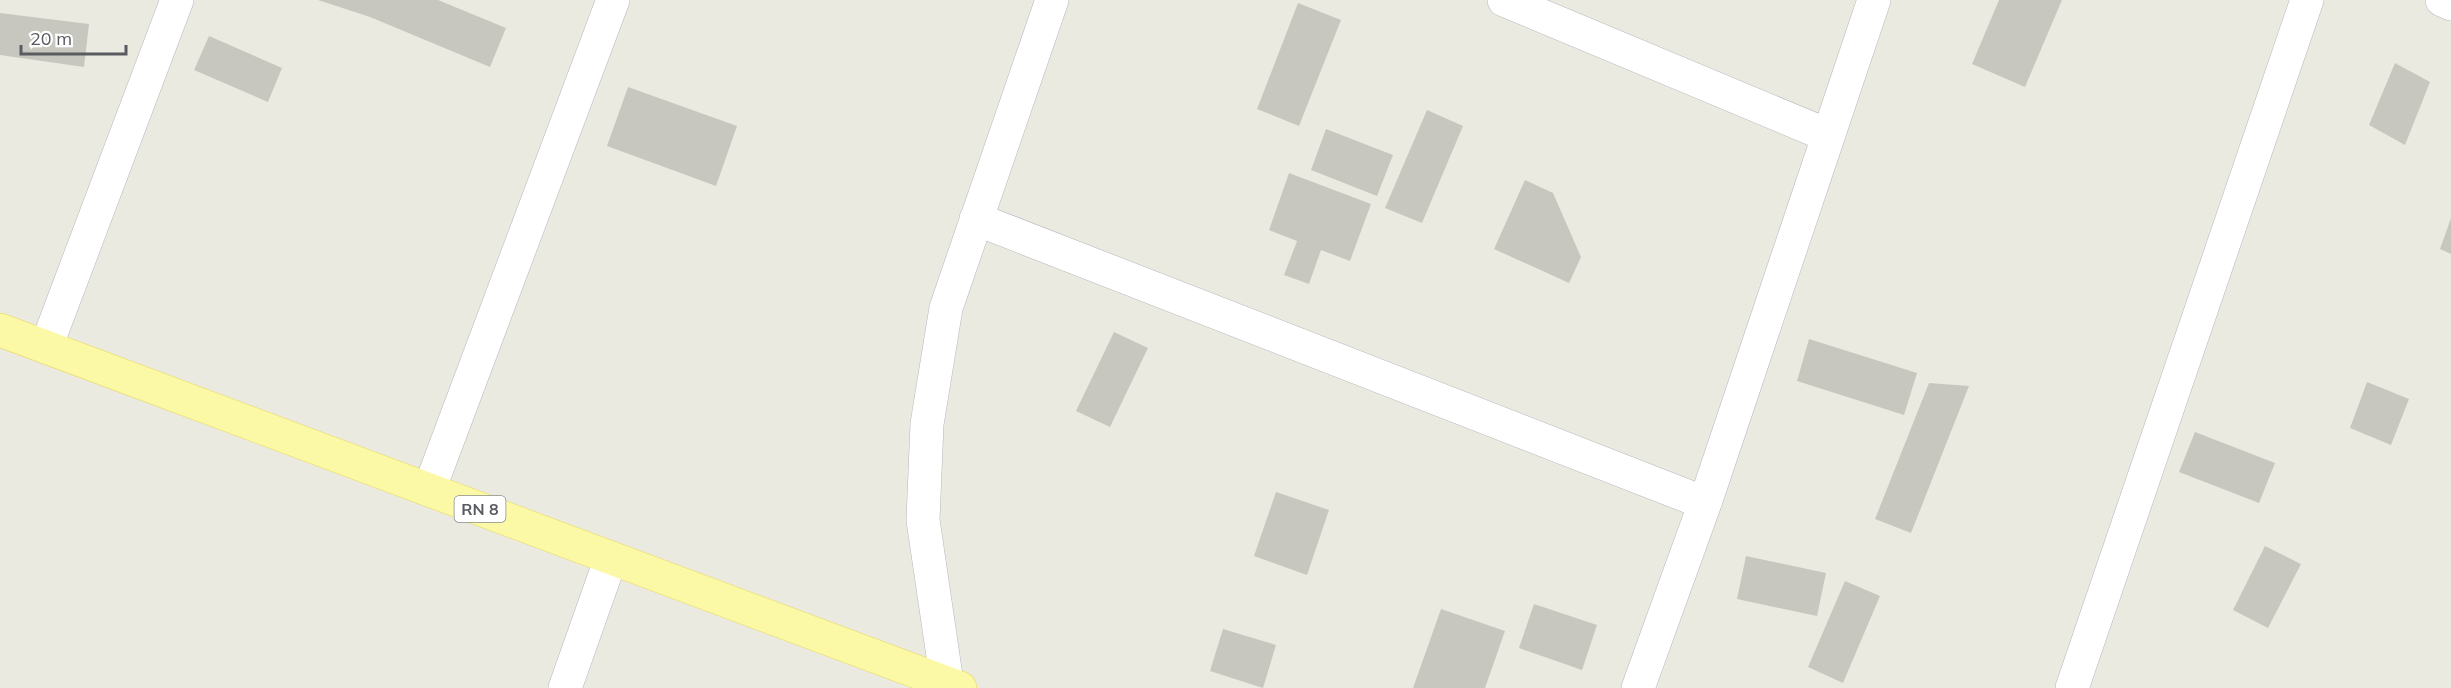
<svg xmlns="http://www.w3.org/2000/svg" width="2451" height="688" viewBox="0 0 2451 688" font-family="Mulish,sans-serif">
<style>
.building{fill:#c8c7bf}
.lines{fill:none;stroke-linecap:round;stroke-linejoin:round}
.minor-casing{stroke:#b6b7bc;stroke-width:34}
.major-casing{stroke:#ead65a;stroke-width:34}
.minor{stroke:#fff;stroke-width:33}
.major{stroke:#fbf9a5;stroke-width:33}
.labels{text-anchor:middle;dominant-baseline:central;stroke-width:4.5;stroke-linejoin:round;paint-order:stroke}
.shield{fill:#fff;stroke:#8b8c90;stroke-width:1.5}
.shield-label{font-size:16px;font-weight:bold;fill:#595b60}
</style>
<rect width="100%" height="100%" fill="#ebeae0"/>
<path class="building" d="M318,0H438L506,28L490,67L370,17Z
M1999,0H2062L2025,87L1972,64Z
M1298,3L1341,20L1299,126L1257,109Z
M0,13L89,24L84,67L0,55Z
M209,36L282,68L268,102L194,70Z
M2395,63L2430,82L2405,145L2369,125Z
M628,87L737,126L716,186L607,146Z
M1427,110L1463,126L1422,223L1385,208Z
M1326,129L1393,155L1377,196L1311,170Z
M1289,173L1371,204L1350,261L1321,250L1309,284L1284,275L1297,241L1269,230Z
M1525,180L1553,193L1581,257L1569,283L1494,249Z
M2451,218V254L2440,249Z
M1114,332L1148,348L1110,427L1076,411Z
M1809,339L1917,373L1904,415L1797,381Z
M2367,382L2409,399L2391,445L2350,428Z
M1929,383L1969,386L1911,533L1875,519Z
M2195,432L2275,463L2259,503L2179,472Z
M1276,492L1329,510L1307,575L1254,556Z
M2265,546L2301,564L2268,628L2233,610Z
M1746,556L1826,573L1817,616L1737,599Z
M1845,581L1880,596L1843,683L1808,667Z
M1534,604L1597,625L1582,670L1519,648Z
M1441,609L1505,631L1485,688H1413Z
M1223,629L1276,645L1263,688L1210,671Z"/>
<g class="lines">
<defs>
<path id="minor" d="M1504,0L1827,135
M2442,0L2451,4
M976,219L1705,503
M46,347L177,0
M429,490L613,0
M947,683L923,520L927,424L946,308L1052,0
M565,688L611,558
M1638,688L1705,503L1874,0
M2072,688L2307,0"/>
<path id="major" d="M0,330L960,688"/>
</defs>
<use href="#minor" class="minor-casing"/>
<use href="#major" class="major-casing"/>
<use href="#minor" class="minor"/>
<use href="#major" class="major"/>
</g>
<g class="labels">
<rect class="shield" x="454.5" y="496" width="51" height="26" rx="4.5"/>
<g class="shield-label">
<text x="480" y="509">RN 8</text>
</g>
</g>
<path d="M21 45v9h105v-9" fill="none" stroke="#595b60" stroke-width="3"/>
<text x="30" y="45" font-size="18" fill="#595b60" stroke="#ffffff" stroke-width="4.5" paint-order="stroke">20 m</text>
</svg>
